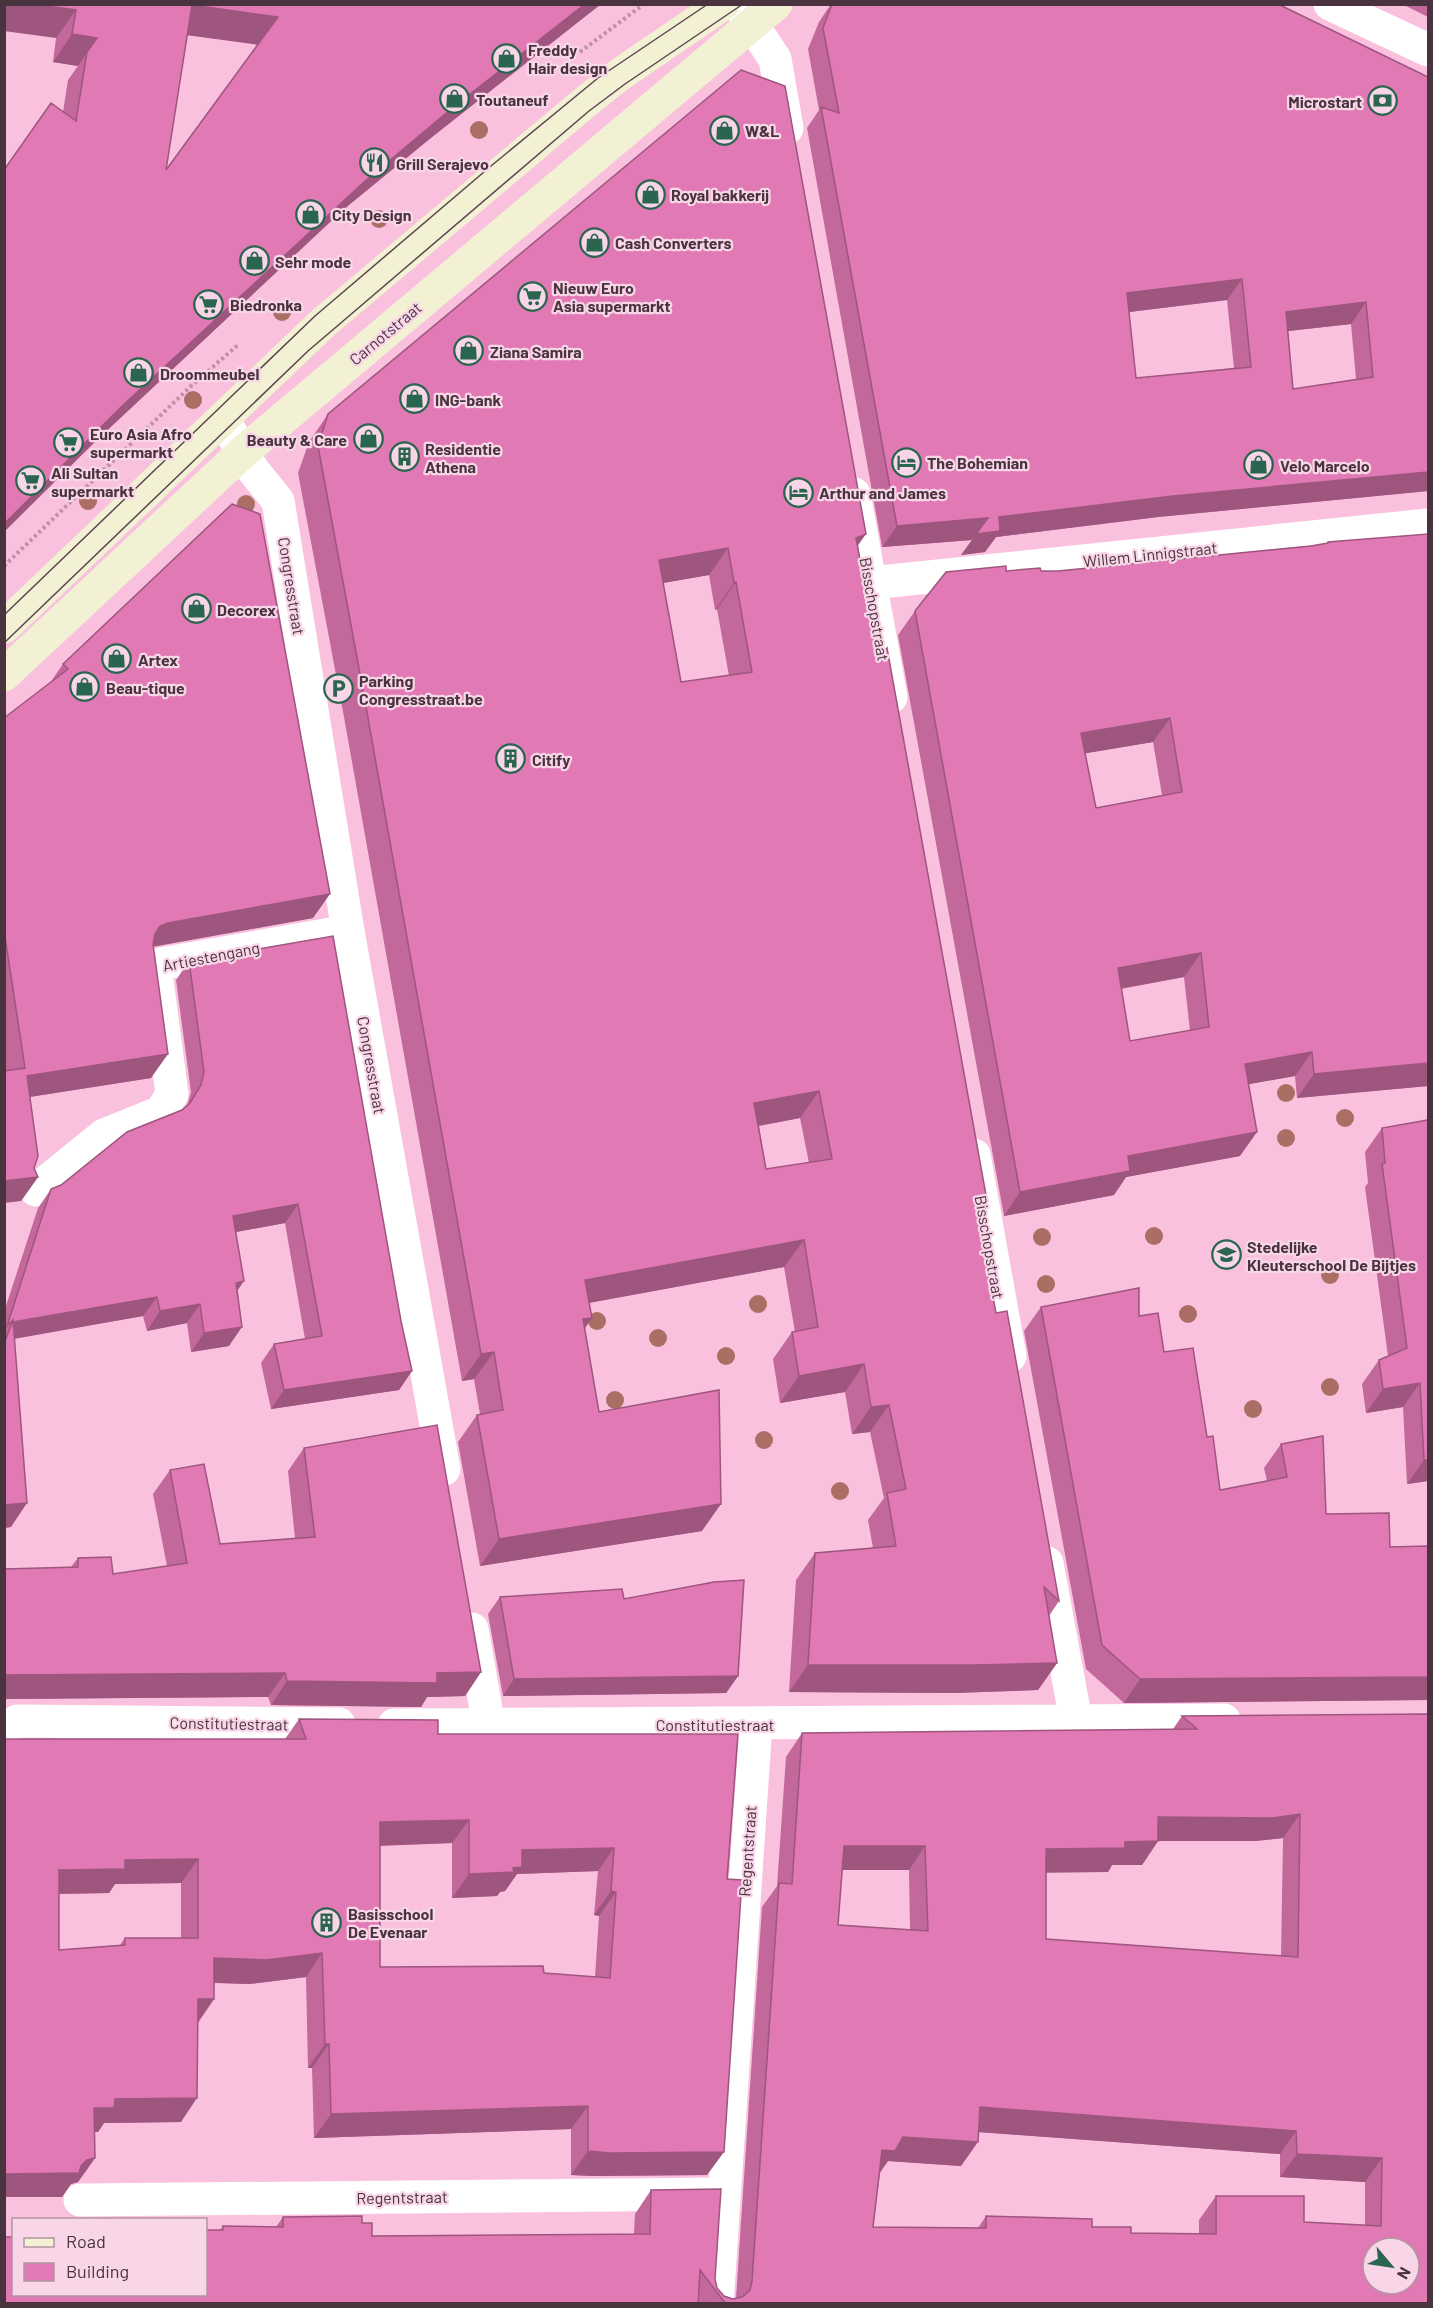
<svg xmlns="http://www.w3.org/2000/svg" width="1433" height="2308" viewBox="0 0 1433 2308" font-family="Barlow,sans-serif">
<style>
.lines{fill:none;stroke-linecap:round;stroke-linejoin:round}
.path{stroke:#bd91a8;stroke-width:4;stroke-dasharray:3 3;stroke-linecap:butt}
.street{stroke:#fff;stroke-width:33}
.secondary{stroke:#f2f1d3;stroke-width:33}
.tram{stroke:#5e4452;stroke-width:1.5}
.tree{fill:#ab6e64}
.wall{fill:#c2689b;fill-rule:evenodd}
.shaded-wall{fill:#9e557e}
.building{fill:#e179b4;stroke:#9e557e;stroke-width:1.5;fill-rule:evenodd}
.labels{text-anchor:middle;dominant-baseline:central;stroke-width:4.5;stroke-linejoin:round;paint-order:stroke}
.poi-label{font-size:16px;font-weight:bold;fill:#49333f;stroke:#f8d6e7;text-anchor:start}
.street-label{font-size:16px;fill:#49333f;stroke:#f8d6e7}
</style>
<rect width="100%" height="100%" fill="#f9c1de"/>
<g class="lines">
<path class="path" d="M580,52L644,4
M4,566L190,387L239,344"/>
<path class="street" d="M738,4L775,59L787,128
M1330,4L1428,50
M223,419L253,470L278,501L348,931L444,1469
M854,494L891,697
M871,583L1428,525
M974,1155L1010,1356
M36,1190L104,1135L161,1112L172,1094L155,965L348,931
M1047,1563L1076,1721
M472,1629L489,1726
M394,1725L1224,1720
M4,1729L17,1721L339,1724
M80,2200L724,2194
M717,2304L756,1723"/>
<path class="secondary" d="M4,627L323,323L583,104L619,75L723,4
M4,675L242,453L776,4"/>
<path class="tram" d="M4,615L315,316L491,166L598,78L708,4
M4,643L308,351L589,111L625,84L743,4"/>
</g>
<g class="tree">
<circle cx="479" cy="130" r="9"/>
<circle cx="379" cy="219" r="9"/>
<circle cx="282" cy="312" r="9"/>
<circle cx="193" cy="400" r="9"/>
<circle cx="88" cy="501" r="9"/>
<circle cx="246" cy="504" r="9"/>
<circle cx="1286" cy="1093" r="9"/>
<circle cx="1345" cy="1118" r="9"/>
<circle cx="1286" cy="1138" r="9"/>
<circle cx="1154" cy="1236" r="9"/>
<circle cx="1042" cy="1237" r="9"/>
<circle cx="1330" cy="1275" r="9"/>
<circle cx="1046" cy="1284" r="9"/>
<circle cx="758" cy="1304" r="9"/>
<circle cx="1188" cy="1314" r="9"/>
<circle cx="597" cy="1321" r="9"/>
<circle cx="658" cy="1338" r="9"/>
<circle cx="726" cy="1356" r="9"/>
<circle cx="1330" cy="1387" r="9"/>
<circle cx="615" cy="1400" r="9"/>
<circle cx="1253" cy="1409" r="9"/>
<circle cx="764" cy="1440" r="9"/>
<circle cx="840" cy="1491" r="9"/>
</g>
<path class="wall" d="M4,4H601L432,137L344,209L101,436L63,112L68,80L78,66L53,62L56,38ZM187,35L258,44L166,170Z
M831,4H1278L1428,77V491L1158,517L996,537L985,552L961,555L972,540L882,547L807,128L819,110L808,49L819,22ZM1227,300L1234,368L1136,378L1129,312ZM1351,324L1356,379L1293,389L1288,331Z
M1402,4H1428V17Z
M328,414L858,546L878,659L986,1195L976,1209L996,1313L1059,1601L1049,1616L1057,1663L1038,1690L954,1693L789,1692L796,1580L815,1553L873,1548L868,1520L884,1498L870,1432L852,1434L845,1392L780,1403L773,1359L792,1332H795L784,1267L589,1303L584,1328L599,1412L702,1531L480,1566L458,1442L477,1415L480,1414L474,1379L462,1381L344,717L298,473L309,442ZM709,575L715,610L717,609L729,676L681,682L663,583ZM800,1118L809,1163L766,1169L759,1126Z
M1328,542L1428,1086L1297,1098L1295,1076L1248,1084L1240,1156L1126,1177L1114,1195L1004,1216L898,635L915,611L1006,571H1058L1326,544ZM1153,742L1162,795L1096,808L1085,753ZM1184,977L1190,1031L1130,1041L1121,989Z
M63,664L313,918L153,946L151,1078L29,1097L34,1168L38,1177L21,1201L4,1065V718L50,683Z
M189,961L401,1321L412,1371L399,1390L271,1409L261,1363L274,1344L305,1339L285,1223L236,1232L237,1290L229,1346L191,1352L187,1323L147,1331L143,1316L14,1339L11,1527L4,1528V1312L38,1208L51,1189L61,1185L182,1110L187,1106L191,1092L176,980Z
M1428,1120V1481L1407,1484L1403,1407L1366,1413L1362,1384L1379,1360L1388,1356L1365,1187L1368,1183L1365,1152L1382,1128Z
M1041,1307L1139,1316L1164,1352L1207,1437L1220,1490L1267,1481L1264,1468L1281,1444L1326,1514L1390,1547L1428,1546V1700L1124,1703L1086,1669L1024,1331Z
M304,1448L481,1672L465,1696L427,1697L421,1707L271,1705L268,1697L4,1699V1569L71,1567L78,1558L113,1574L167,1566L153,1494L170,1470L220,1544L295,1538L288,1471Z
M500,1597L624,1599L738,1676L726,1693L503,1696L488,1614Z
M1428,1714V2304H4L14,2295L220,2230L223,2226L276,2227L283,2217L362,2223L372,2236L634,2234L635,2214L651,2190L715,2279L717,2288L724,2296L733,2299L736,2298L762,1907L777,1886L786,1757L802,1733L1173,1729L1182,1716ZM1283,1838L1281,1956L1046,1939V1872H1108L1112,1865H1142L1158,1841H1255ZM842,1870H909L910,1930L838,1925ZM979,2132L1280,2154V2177L1365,2182V2225L1304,2222L1216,2196L1199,2220V2234L1131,2233L1092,2227L986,2216L978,2228L873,2227L880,2173L888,2161L961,2166Z
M299,1719L438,1734H738L707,2175L593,2176L571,2175V2129L314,2138L312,2068H308L306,1977L249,1984L214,1983V1999L198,2023L181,2122L104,2123L98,2132H95V2158L78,2182L71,2184L62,2197H4V1739H285ZM452,1843V1898L497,1896L500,1892L505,1891L517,1874L598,1871L594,1915L599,1916L595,1977L544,1973L380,1967V1846ZM181,1883V1938H125L120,1945L59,1950V1894L109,1893L115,1884Z"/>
<path class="shaded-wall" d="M4,4H32L76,10L56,38L4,31Z
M585,4H601L432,137L344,209L101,436L4,532V524L120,408L364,182L451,109Z
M192,5L278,17L259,45L172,33Z
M72,34L97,38L78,66L53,62Z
M1242,279L1227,300L1113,314L1127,293Z
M1366,302L1351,324L1271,333L1286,312Z
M1428,472V491L1158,517L996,537L985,552L961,555L972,540L882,547L897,526L999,517L1173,496Z
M866,534L847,561L856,538Z
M728,548L709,575L640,587L659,560Z
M736,582L717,609L715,610L734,583Z
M1170,718L1153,742L1064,757L1081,733Z
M330,894L313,918L152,947L155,934L160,926L168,923Z
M1201,953L1184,977L1101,992L1118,968Z
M1312,1052L1295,1076L1228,1088L1245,1064Z
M168,1054L151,1078L10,1100L27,1076Z
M1428,1063V1086L1297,1098L1314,1074Z
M819,1091L800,1118L735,1130L754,1103Z
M1257,1132L1240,1156L1126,1177L1114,1195L1004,1216L1020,1192L1128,1156Z
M38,1177L21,1201L4,1203V1181Z
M986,1195L967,1222L974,1197Z
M298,1204L285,1223L220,1235L233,1216Z
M804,1240L784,1267L566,1307L585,1280Z
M244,1281L230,1301L236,1283Z
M157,1297L143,1316L6,1340L12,1323Z
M200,1304L187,1323L147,1331L160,1311Z
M592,1318L573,1345L583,1319Z
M8,1323H10L4,1331V1329Z
M242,1327L229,1346L191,1352L204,1333Z
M494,1352L474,1379L462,1381L481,1354Z
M864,1364L845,1392L780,1403L799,1376Z
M412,1371L399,1390L271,1409L284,1390Z
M1420,1383L1403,1407L1366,1413L1383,1389Z
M889,1405L870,1432L852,1434L871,1407Z
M1424,1460H1428V1481L1407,1484Z
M27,1503L11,1527L4,1528V1505Z
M721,1504L702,1531L480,1566L499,1539Z
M1057,1663L1038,1690L954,1693L789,1692L808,1665Z
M481,1672L465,1696L427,1697L421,1707L271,1705L287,1681L437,1673Z
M285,1673L268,1697L4,1699V1675Z
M738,1676L726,1693L503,1696L514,1679Z
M1428,1677V1700L1124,1703L1140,1679Z
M1300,1814L1283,1838L1255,1841H1142L1158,1817Z
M469,1820L452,1843L363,1846L380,1822Z
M1158,1841L1142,1865H1112L1108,1872L1029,1873L1046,1849L1125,1842Z
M844,1846H925L909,1870H827Z
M614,1848L598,1871L517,1874L505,1891L500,1892L497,1896L452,1898L469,1874L522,1850Z
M198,1859L181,1883L115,1884L109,1893L42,1894L59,1870L125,1860Z
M611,1891L616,1892L599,1916L594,1915Z
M322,1953L306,1977L249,1984L197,1982L214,1958Z
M198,1999H214L197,2023Z
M325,2044H329L312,2068H308Z
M197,2098L181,2122L104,2123L98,2132H78L94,2108L115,2099Z
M588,2106L571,2129L314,2138L331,2114Z
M980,2107L1296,2131L1280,2154L963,2131Z
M903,2137L978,2142L961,2166L888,2161L878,2174L882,2150Z
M588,2151L724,2152L707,2175L593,2176L571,2175Z
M1297,2154L1382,2158L1365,2182L1280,2177Z
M95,2158L78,2182L71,2184L62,2197H4V2174L81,2166L87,2160Z"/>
<path class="building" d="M32,4H585L451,109L364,182L120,408L4,524V170L51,103L76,121L87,52L97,38L72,34L76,10ZM192,5L278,17L166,170Z
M832,4H1278L1428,77V472L1173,496L999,517L1000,531L976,534L988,518L897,526L821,107L839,113L823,28ZM1242,279L1251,367L1136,378L1127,293ZM1366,302L1373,377L1293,389L1286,312Z
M741,70L785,86L866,534L856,538L878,659L887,648L986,1195L974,1197L996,1313L1007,1311L1059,1601L1044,1587L1057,1663L974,1665H808L815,1553L896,1546L887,1493L906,1489L889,1405L871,1407L864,1364L799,1376L792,1332L818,1327L804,1240L585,1280L592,1318L583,1319L599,1412L719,1390L721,1504L499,1539L477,1415L503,1410L494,1352L481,1354L363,690L318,446L328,414ZM728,548L734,583L736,582L752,672L681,682L659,560ZM819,1091L832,1159L766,1169L754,1103Z
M232,504L260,514L330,894L168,923L160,926L155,934L153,944L168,1054L27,1076L38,1156L34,1168L38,1177L4,1181V1071L25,1068L4,930V718L68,669L63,664Z
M1428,534V1063L1314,1074L1312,1052L1245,1064L1257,1132L1128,1156L1130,1171L1020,1192L915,611L946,572L1006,566V571L1040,568L1041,571H1058L1311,546L1328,543V542ZM1170,718L1182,792L1096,808L1081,733ZM1201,953L1209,1027L1130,1041L1118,968Z
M333,936L401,1321L412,1371L284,1390L274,1344L322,1336L298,1204L233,1216L244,1281L236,1283L242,1327L204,1333L200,1304L160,1311L157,1297L13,1322V1320L10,1323H8L51,1189L61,1185L127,1132L182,1110L190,1103L201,1085L204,1072L189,961Z
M1428,1120V1460H1424L1420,1383L1383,1389L1379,1360L1407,1348L1382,1164L1385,1163L1382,1128Z
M1139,1288V1316L1158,1313L1164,1352L1193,1348L1207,1437L1213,1436L1220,1490L1287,1477L1281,1444L1323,1436L1326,1514L1389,1513L1390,1547L1428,1546V1677L1140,1679L1102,1645L1041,1307Z
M13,1320L27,1503L4,1505V1344Z
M437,1425L481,1672L437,1673V1683L287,1681L285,1673L4,1675V1569L78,1567V1558L111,1557L113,1574L187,1563L170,1470L204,1464L220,1544L315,1537L304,1448Z
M744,1580L738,1676L514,1679L500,1597L622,1589L624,1599L714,1582Z
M1428,1714V2304H726L700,2270L698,2304H4V2237H14V2295H206V2230H223V2226L283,2227V2217L362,2216V2223H372V2236L650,2234L651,2190L721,2189L715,2279L717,2288L724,2296L733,2299L742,2297L750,2290L752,2281L779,1883L792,1884L802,1733L1197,1729L1182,1716ZM1300,1814L1298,1957L1046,1939V1849L1125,1848V1842L1158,1841V1817L1272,1818ZM844,1846H925L928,1931L838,1925ZM980,2107L1296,2131L1297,2154L1382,2158L1381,2226L1304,2222V2196H1216V2234L1131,2233V2227H1092V2219L986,2216V2228L873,2227L882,2150L895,2151L903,2137L978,2142ZM1373,2248H1409V2284H1373Z
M299,1719L438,1720V1734H738L727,1879L742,1880L724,2152L610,2153L588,2151V2106L331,2114L329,2044H325L322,1953L266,1960L214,1958V1999H198L197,2098L115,2099L114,2108H94L95,2158L87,2160L81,2166L79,2173L4,2174V1739H306ZM469,1820V1874L514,1872L513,1868L522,1867V1850L614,1848L611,1891L616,1892L610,1978L544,1973L543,1966L380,1967V1822ZM198,1859V1938H125V1945L59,1950V1870L125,1869V1860Z"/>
<defs>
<symbol id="shop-ring" viewBox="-11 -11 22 22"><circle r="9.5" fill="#f8d6e7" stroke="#29654f" stroke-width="1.5"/><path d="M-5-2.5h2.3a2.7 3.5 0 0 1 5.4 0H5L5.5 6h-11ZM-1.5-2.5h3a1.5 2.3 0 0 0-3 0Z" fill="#29654f"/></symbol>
<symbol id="bank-ring" viewBox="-11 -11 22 22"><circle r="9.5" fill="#f8d6e7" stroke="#29654f" stroke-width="1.5"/><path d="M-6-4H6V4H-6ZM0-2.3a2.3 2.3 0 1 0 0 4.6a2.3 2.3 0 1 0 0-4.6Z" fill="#29654f"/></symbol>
<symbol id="restaurant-ring" viewBox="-11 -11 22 22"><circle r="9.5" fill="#f8d6e7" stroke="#29654f" stroke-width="1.5"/><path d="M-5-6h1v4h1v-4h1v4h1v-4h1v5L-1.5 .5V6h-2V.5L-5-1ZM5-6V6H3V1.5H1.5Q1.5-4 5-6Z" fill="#29654f"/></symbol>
<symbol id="supermarket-ring" viewBox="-11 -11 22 22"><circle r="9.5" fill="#f8d6e7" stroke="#29654f" stroke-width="1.5"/><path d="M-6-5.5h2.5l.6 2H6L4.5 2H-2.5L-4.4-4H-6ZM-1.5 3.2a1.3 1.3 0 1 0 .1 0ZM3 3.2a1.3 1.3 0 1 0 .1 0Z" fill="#29654f"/></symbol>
<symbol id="building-ring" viewBox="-11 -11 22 22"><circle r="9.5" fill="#f8d6e7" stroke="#29654f" stroke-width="1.5"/><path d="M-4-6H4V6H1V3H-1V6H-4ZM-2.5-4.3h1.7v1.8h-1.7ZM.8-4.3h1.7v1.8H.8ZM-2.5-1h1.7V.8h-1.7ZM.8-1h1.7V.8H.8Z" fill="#29654f"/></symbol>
<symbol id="hotel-ring" viewBox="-11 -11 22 22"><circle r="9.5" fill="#f8d6e7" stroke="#29654f" stroke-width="1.5"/><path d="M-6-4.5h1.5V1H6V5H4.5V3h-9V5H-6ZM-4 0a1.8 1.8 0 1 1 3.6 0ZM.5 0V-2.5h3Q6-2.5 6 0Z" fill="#29654f"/></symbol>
<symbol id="parking-ring" viewBox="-11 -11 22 22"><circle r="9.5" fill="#f8d6e7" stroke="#29654f" stroke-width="1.5"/><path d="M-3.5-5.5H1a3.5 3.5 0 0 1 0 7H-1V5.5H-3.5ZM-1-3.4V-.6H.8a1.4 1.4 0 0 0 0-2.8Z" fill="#29654f"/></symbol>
<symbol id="school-ring" viewBox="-11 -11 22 22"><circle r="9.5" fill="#f8d6e7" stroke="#29654f" stroke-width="1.5"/><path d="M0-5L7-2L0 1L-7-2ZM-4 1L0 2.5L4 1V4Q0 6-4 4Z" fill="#29654f"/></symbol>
</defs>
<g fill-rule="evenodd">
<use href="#shop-ring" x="490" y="42" width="33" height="33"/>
<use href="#shop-ring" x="438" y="82" width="33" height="33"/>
<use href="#bank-ring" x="1366" y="84" width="33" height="33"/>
<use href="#shop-ring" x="708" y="114" width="33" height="33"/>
<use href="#restaurant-ring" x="358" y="146" width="33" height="33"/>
<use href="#shop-ring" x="634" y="178" width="33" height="33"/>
<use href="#shop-ring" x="294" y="198" width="33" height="33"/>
<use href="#shop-ring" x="578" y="226" width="33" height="33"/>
<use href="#shop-ring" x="238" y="244" width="33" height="33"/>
<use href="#supermarket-ring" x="516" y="280" width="33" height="33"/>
<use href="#supermarket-ring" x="192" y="288" width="33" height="33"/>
<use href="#shop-ring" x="452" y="334" width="33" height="33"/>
<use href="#shop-ring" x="122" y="356" width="33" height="33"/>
<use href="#shop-ring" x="398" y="382" width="33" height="33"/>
<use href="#shop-ring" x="352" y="422" width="33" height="33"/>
<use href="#supermarket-ring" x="52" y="426" width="33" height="33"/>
<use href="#building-ring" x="388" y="440" width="33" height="33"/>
<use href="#hotel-ring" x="890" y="446" width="33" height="33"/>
<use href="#shop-ring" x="1242" y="448" width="33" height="33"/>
<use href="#supermarket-ring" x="14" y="464" width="33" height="33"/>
<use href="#hotel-ring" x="782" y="476" width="33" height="33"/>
<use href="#shop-ring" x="180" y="592" width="33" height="33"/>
<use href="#shop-ring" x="100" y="642" width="33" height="33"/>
<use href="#shop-ring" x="68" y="670" width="33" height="33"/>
<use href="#parking-ring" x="322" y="672" width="33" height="33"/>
<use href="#building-ring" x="494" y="742" width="33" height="33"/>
<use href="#school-ring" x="1210" y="1238" width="33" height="33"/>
<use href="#building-ring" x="310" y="1906" width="33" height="33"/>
</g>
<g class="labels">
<g class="poi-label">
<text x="528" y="49">Freddy<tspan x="528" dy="18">Hair design</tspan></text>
<text x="476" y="99">Toutaneuf</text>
<text x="1362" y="101" text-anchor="end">Microstart</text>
<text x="745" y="130">W&amp;L</text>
<text x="396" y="163">Grill Serajevo</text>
<text x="671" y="194">Royal bakkerij</text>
<text x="332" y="214">City Design</text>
<text x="615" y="242">Cash Converters</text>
<text x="275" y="261">Sehr mode</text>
<text x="553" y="287">Nieuw Euro<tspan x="553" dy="18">Asia supermarkt</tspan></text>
<text x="230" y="304">Biedronka</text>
<text x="490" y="351">Ziana Samira</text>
<text x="160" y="373">Droommeubel</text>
<text x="435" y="399">ING-bank</text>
<text x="90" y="433">Euro Asia Afro<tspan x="90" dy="18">supermarkt</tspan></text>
<text x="347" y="439" text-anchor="end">Beauty &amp; Care</text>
<text x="425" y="448">Residentie<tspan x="425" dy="18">Athena</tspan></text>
<text x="927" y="462">The Bohemian</text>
<text x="1280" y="465">Velo Marcelo</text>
<text x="51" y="472">Ali Sultan<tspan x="51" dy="18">supermarkt</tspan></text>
<text x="819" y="492">Arthur and James</text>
<text x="217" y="609">Decorex</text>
<text x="138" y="659">Artex</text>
<text x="359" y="680">Parking<tspan x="359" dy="18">Congresstraat.be</tspan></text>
<text x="106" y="687">Beau-tique</text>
<text x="532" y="759">Citify</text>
<text x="1247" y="1246">Stedelijke<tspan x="1247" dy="18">Kleuterschool De Bijtjes</tspan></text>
<text x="348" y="1913">Basisschool<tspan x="348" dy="18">De Evenaar</tspan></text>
</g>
<g class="street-label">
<text transform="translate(385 333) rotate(-40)">Carnotstraat</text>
<text transform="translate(1150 554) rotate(-6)">Willem Linnigstraat</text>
<text transform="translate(292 586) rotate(81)">Congresstraat</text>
<text transform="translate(875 609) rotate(80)">Bisschopstraat</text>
<text transform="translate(211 956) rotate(-11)">Artiestengang</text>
<text transform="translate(372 1065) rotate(80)">Congresstraat</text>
<text transform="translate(990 1247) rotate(80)">Bisschopstraat</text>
<text transform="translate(229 1723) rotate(1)">Constitutiestraat</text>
<text x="715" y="1724">Constitutiestraat</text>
<text transform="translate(747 1851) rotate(-86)">Regentstraat</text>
<text transform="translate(402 2197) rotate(-1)">Regentstraat</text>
</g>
</g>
<rect width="1433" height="2308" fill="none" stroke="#49333f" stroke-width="12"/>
<rect x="12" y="2218" width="195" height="78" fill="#f8d6e7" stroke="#b295a4" stroke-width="1.5"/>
<rect x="24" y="2238" width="30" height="9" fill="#f2f1d3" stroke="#b295a4" stroke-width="1.5"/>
<text x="66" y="2248" font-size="18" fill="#49333f">Road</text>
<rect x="24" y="2263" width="30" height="18" fill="#e179b4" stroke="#b295a4" stroke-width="1.5"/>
<text x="66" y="2278" font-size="18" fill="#49333f">Building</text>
<g transform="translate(1391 2266) rotate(119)"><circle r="28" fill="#f8d6e7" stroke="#b295a4" stroke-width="1.5"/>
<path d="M0-4.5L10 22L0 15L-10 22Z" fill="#29654f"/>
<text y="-9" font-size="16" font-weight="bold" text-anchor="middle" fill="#49333f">N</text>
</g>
</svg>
